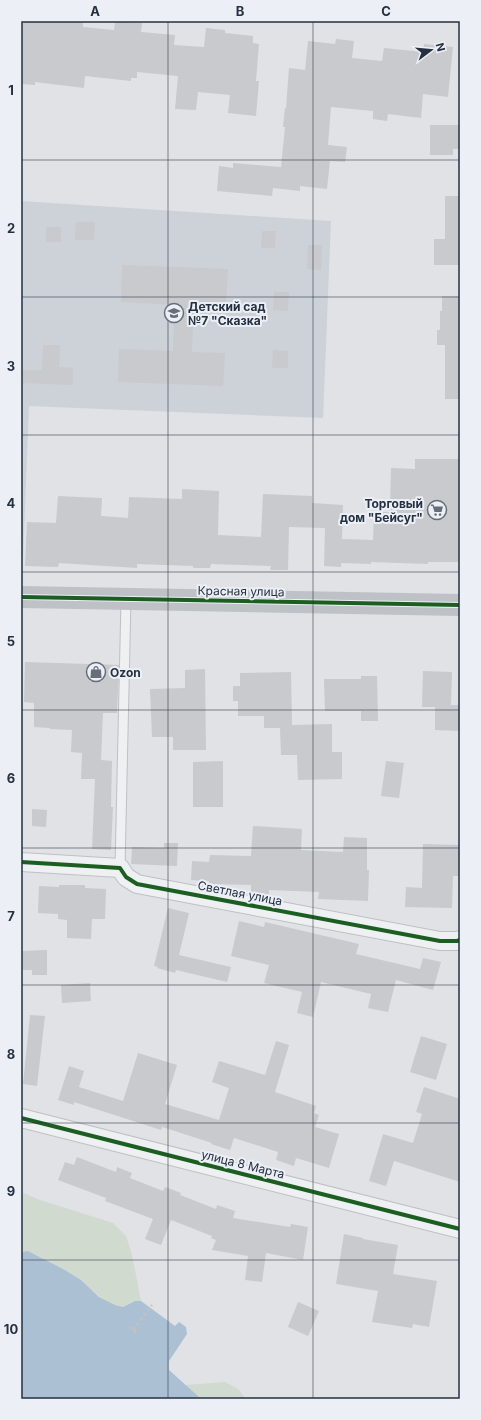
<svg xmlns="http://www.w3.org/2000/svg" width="481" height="1420" viewBox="0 0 481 1420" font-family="Inter,sans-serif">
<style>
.built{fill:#cdd2d9}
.green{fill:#d0dacf}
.water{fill:#abc0d3}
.building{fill:#c8cacd}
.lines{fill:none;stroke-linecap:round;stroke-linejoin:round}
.lane-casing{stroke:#bec0c3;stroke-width:11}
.street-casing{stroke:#bec0c3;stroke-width:20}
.path{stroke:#bfc1c5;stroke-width:2.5;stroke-dasharray:3 3;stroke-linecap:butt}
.lane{stroke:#eff0f2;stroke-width:9}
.street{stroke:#eff0f2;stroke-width:18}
.secondary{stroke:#bec1c6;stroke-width:22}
.cycleway-casing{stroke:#ecf0f6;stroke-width:6}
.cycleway{stroke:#1b5e20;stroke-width:4}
.grid{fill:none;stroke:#253040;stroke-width:1;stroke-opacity:0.55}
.labels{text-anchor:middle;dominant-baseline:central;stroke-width:4;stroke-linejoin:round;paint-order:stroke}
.poi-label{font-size:12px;font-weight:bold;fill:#253040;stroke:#ecf0f6;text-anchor:start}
.street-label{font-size:12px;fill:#253040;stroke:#ecf0f6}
.neatline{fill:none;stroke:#253040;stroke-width:1.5}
.grid-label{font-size:13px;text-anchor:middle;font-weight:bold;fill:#253040}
</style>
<rect width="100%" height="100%" fill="#e0e2e5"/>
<path class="built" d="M21,201L331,221L323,418L29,406L23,559H21Z"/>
<path class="green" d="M21,1192L40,1200L113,1223L126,1236L132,1255L141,1301H135L123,1307C102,1302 97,1294 82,1281C71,1272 57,1266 44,1259C36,1255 30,1251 21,1252Z
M225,1382L238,1389L246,1399H203L199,1397L185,1385Z"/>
<path class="water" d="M28,1251L65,1270L81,1280L99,1297L115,1305L123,1307L135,1301H141L175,1326L179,1322L186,1327L187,1334L169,1361V1370L199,1397L203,1399H21V1252Z"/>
<path class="building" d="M21,21H83V27L114,30L115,21L142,23L141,32L175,35L174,45L204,47L206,28L225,30V33L253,36V43L259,44L256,81H259L256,116L228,113L230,95L198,92L196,110L175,109L178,76L137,72V78H131V81L85,76L84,88L35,82V85L21,84Z
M336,39L354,41L352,58L382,61L384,48L423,52L424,44L453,47L448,97L423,94L421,118L388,114L387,121L373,119V111L331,107L328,145L347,147L345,162L330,161L327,189L300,186V191L273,188L272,196L217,191L219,166L233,168V163L281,167L285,127H283L285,108H286L289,68L305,70L308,41L335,44Z
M430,125H460V149H453V155H430Z
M445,196H460V265H434V239H445Z
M76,222H95L94,240H75Z
M46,227H61V242H46Z
M262,231H276L275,248H261Z
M308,245H322L321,270L307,269Z
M122,265L228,269L226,306L194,305L192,352L225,353L223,386L118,382L119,349L173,351L174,305L121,302Z
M274,292H289L288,311L273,310Z
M442,296H460V399H445V345H437V330H440V311H442Z
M43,345H60L59,367L73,368V385L21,383L22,370H42Z
M273,350L288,351V368H272Z
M415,459H460V562H428V564L371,562V564L341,563V567L324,566L325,528L289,527L288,570H270L271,566L211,564L210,568H193V566L137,564V568L59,563L58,567L25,566L27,522L56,523L58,496L102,498L101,516L128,518L129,497L182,499V489L219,491L218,535L261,537L263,494L312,496V503L343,505L342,539L373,540L374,512H390L391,468L415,469Z
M25,662L119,665L117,713H103L101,760L112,761L111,807H113L111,850L92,849L95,779H81L82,753L71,752L72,730L50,729V728L34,727V703L24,702Z
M205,669L206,750H173V737H152L150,689L185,688V670Z
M423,671L452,672L451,705H460V731L435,730V707H422Z
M291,672L292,725L332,724V752H342V779L298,780L297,755H281L280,728H264V716H238V701H233V686H240V673Z
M361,676H377L378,721H361V711H325L324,679H361Z
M223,761V807H193V762Z
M386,761L404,763L399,798L381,796Z
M32,809L47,810L46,827L32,826Z
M253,826L302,829L301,850L343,852L344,837L367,838V870H369L368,901L318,899L319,892L269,890V895H251V885L209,884V881L191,880L192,861L209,862L210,855L251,856Z
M164,843H178L177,866L131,864L132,847L164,848Z
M423,844L460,845V876H453L452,908L405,907L406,887L422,888Z
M59,885H85V888L106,889L105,919H92L91,939L67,938V920L58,919V914L38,913L39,886L59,887Z
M168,908L189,913L179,955L231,967L227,982L176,970L175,973L157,968L158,967L154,966Z
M239,921L264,927L265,922L359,944L356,954L420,969L423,958L441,962L433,990L396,980L388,1012L368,1008L371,994L321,982L313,1017L297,1013L302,992L264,983L269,965L231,956Z
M47,950V975H32V970H21V951Z
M90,983L91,1001L62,1003L61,985Z
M30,1015L45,1016L37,1086L23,1084Z
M421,1036L447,1044L436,1080L410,1072Z
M276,1041L289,1045L275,1092L316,1106L314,1113L319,1115L315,1127L339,1134L329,1168L296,1158L294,1166L276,1160L278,1152L234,1138L230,1150L211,1144L212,1143L162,1127L161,1130L74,1102V1105L58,1100L69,1066L84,1071L79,1087L123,1101L138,1053L177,1065L165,1104L219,1120L229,1088L212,1082L219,1061L265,1075Z
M424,1087L460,1099V1182L394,1161L386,1186L369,1181L383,1134L413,1143L422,1114L416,1112Z
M77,1157L116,1172L117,1167L132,1173L130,1178L163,1191L165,1187L181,1193L180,1195L216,1209L217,1205L235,1211L233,1218L290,1227L291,1224L308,1227L303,1260L266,1253L262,1282L245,1280L248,1256L212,1250L216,1240L211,1238L212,1236L171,1220L161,1245L145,1239L153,1219L105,1201L106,1198L58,1180L65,1162L74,1165Z
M344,1234L363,1238V1239L398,1245L393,1274L437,1281L429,1327L413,1324L412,1328L372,1322L378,1291L336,1284Z
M298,1302L319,1311L308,1336L288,1327Z"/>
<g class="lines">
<defs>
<path id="lane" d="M120,868L126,599"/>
<path id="street" d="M21,862L120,868L126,877L137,884L440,941H457L460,940
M21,1118L460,1229"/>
</defs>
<use href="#lane" class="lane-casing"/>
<use href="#street" class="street-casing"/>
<path class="path" d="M129,1327L139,1334
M133,1330L152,1305"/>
<use href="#lane" class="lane"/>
<use href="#street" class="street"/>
<path class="secondary" d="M21,597L460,605"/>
<defs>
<path id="cycleway" d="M21,597L460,605
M21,862L120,868L126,877L137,884L440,941H457L460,940
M21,1118L460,1229"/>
</defs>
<use href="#cycleway" class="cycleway-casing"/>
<use href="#cycleway" class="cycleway"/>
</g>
<path class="grid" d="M168,21V1399M313,21V1399M21,160H460M21,297H460M21,435H460M21,572H460M21,710H460M21,848H460M21,985H460M21,1123H460M21,1260H460"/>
<defs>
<symbol id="school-ring" viewBox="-11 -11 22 22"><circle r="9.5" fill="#ecf0f6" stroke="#666e7a" stroke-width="1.5"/><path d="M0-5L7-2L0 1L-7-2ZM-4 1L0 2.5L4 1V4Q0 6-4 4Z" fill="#666e7a"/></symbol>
<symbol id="supermarket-ring" viewBox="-11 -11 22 22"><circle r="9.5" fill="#ecf0f6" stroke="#666e7a" stroke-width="1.5"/><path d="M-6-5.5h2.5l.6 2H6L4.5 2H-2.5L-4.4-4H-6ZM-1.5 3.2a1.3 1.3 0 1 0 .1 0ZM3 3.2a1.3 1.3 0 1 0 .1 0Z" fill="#666e7a"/></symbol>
<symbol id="shop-ring" viewBox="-11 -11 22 22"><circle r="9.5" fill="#ecf0f6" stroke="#666e7a" stroke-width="1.5"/><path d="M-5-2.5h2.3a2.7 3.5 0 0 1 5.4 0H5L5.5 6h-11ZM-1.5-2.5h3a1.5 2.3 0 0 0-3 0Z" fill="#666e7a"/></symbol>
</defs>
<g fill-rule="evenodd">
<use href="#school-ring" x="163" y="302" width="22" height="22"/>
<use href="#supermarket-ring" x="426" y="499" width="22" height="22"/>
<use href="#shop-ring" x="85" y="661" width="22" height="22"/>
</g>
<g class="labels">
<g class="poi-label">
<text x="188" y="306">Детский сад<tspan x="188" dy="14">№7 "Сказка"</tspan></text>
<text x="423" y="503" text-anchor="end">Торговый<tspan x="423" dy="14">дом "Бейсуг"</tspan></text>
<text x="110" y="672">Ozon</text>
</g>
<g class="street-label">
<text transform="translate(241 591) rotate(1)">Красная улица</text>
<text transform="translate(240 893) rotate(11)">Светлая улица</text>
<text transform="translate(243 1164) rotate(14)">улица 8 Марта</text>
</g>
</g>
<rect width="481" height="1420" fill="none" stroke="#ecf0f6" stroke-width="44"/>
<g transform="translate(431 50) rotate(74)" stroke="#ecf0f6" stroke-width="3" paint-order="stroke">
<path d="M0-3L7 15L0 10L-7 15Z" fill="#253040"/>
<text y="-6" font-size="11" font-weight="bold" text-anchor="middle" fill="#253040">N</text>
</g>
<rect x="22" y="22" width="437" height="1376" class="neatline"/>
<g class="grid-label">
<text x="95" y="16">A</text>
<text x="240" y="16">B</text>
<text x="386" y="16">C</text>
<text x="11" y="95">1</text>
<text x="11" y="233">2</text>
<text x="11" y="371">3</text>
<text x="11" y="508">4</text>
<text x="11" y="646">5</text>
<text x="11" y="783">6</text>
<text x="11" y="921">7</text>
<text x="11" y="1059">8</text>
<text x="11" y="1196">9</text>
<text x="11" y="1334">10</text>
</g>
</svg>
